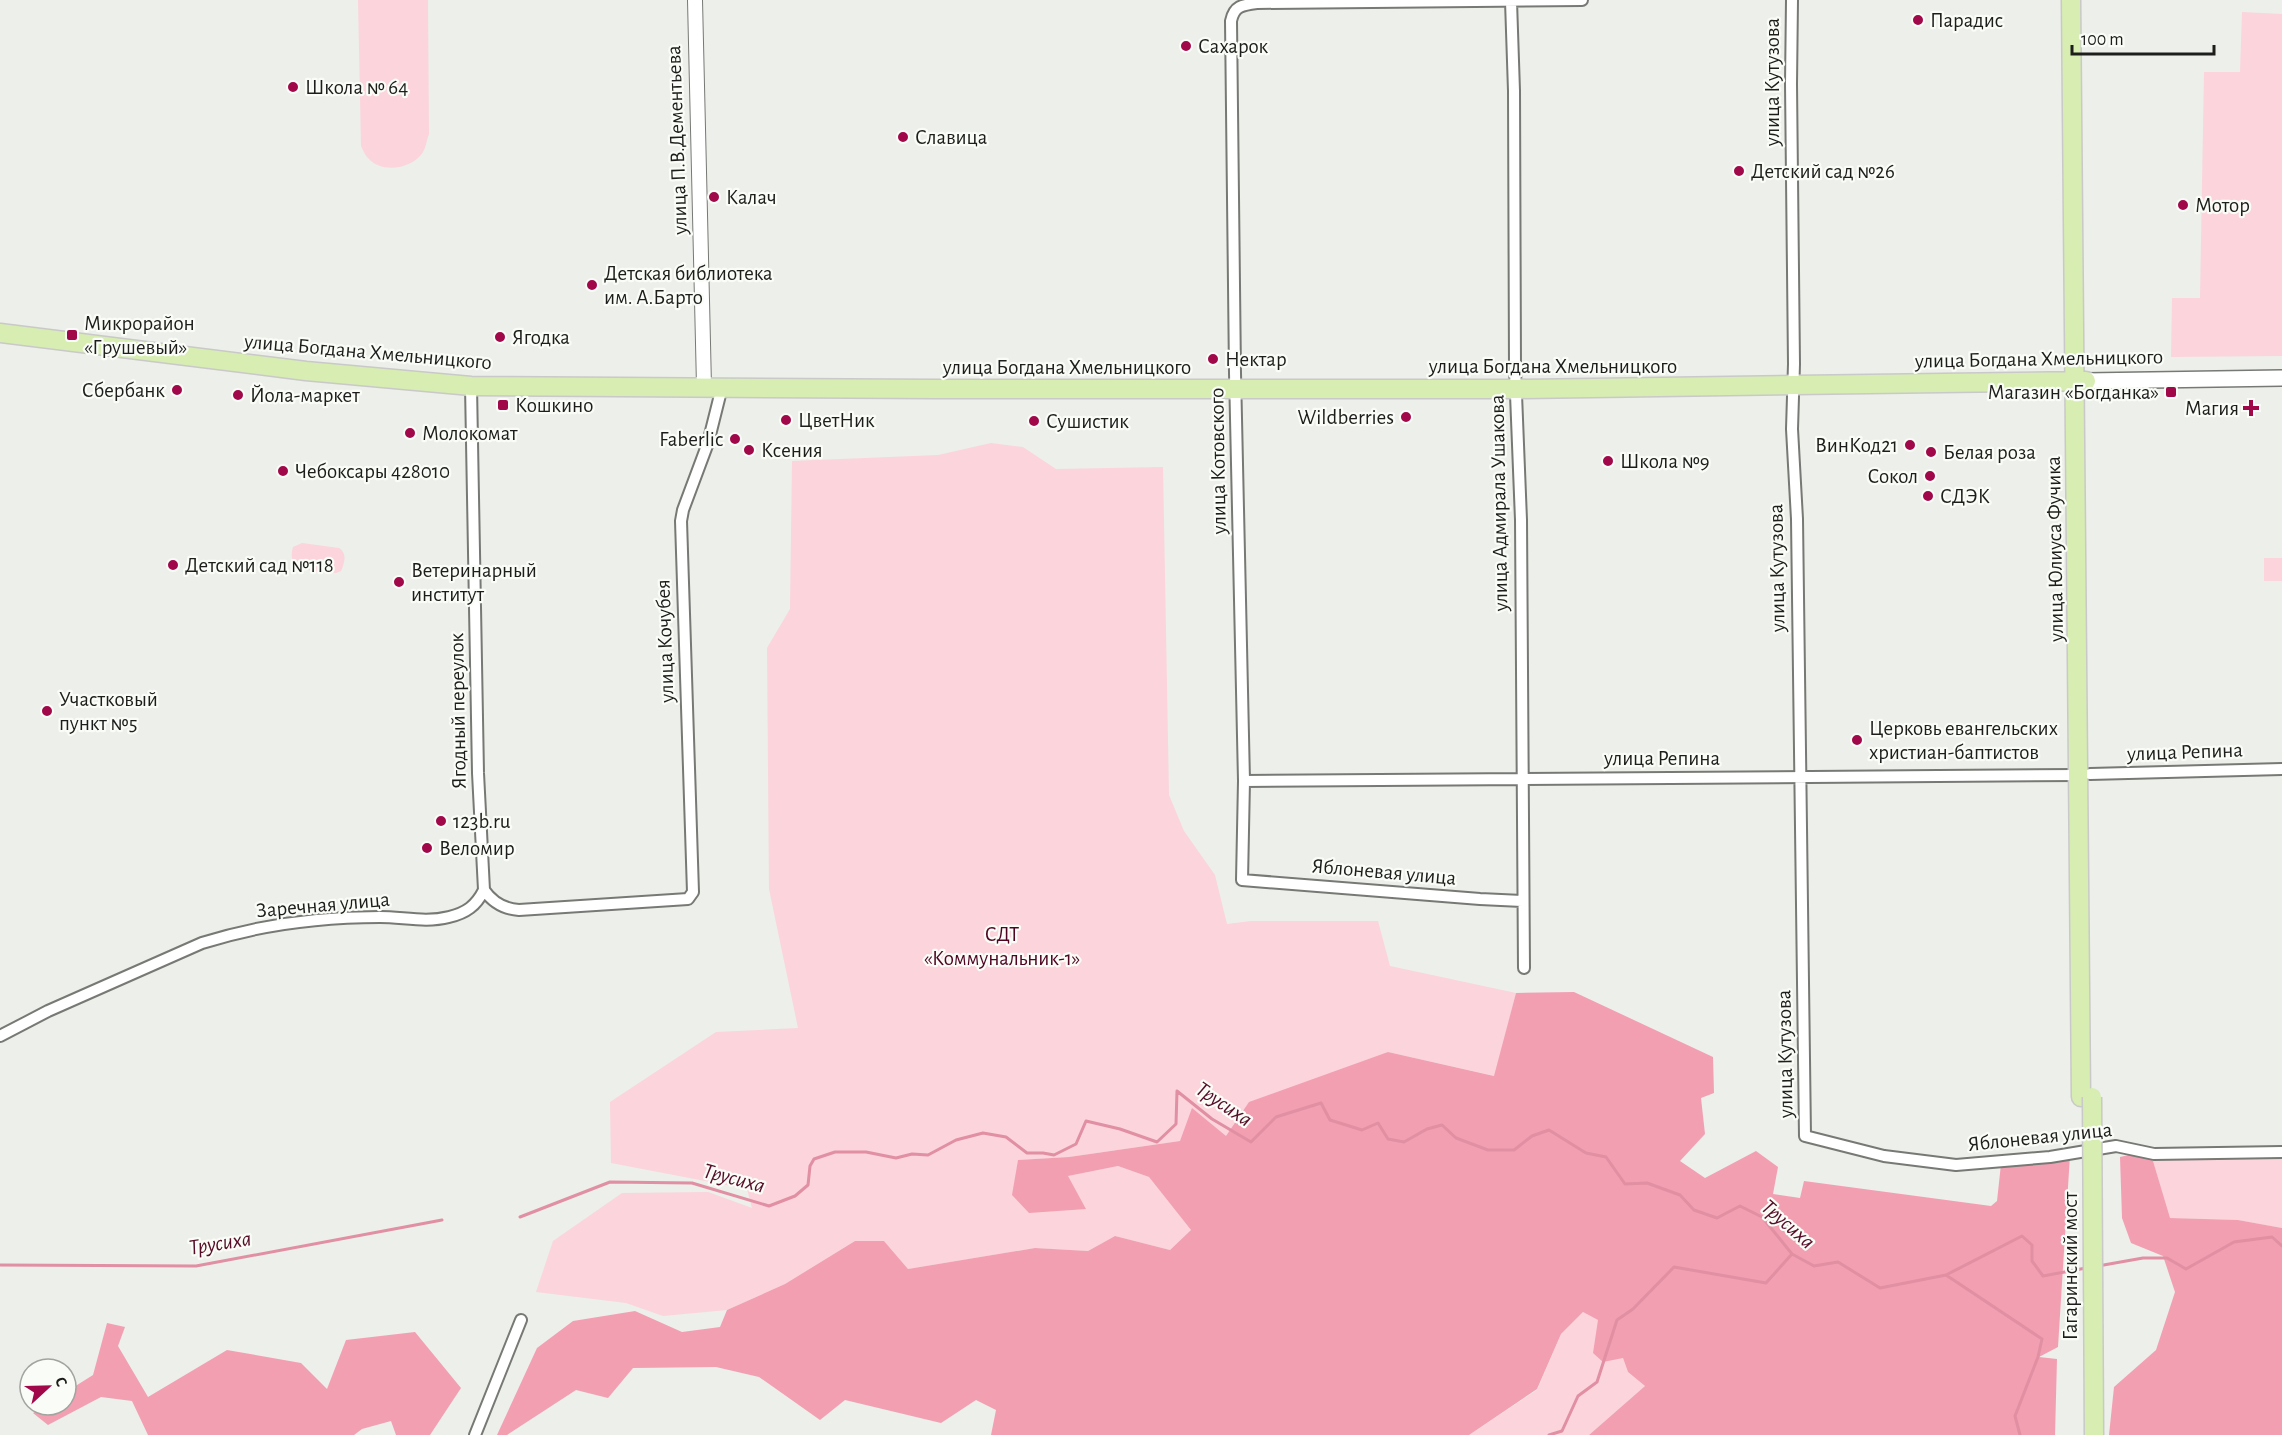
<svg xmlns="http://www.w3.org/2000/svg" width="2282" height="1435" viewBox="0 0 2282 1435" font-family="'Alegreya Sans',sans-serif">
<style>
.green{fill:#fbd4dc}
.forest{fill:#f29fb2}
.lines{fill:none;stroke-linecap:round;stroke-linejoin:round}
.stream{stroke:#e18fa2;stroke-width:3}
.minor-casing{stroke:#777974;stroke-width:14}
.tertiary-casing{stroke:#777974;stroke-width:16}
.secondary-casing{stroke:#777974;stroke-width:18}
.primary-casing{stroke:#c9c9c9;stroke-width:21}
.minor{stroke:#fff;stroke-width:10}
.tertiary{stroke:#fff;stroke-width:14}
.secondary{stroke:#fff;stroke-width:15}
.primary{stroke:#d7edb2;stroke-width:18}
.primary-bridge-casing{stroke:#c9c9c9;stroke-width:21;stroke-linecap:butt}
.primary-bridge{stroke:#d7edb2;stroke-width:18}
.poi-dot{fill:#a0084a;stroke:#fafdf7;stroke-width:2}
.labels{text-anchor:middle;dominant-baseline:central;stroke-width:4.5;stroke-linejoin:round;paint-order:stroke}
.poi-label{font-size:21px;fill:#1d1e1c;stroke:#fafdf7;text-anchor:start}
.street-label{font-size:21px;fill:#1d1e1c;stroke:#fafdf7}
.park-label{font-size:21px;fill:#4f0522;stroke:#fafdf7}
.water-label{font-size:22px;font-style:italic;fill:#560d28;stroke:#fafdf7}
</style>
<rect width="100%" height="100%" fill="#edefea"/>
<path class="green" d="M358,0H428L429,134C427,139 426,147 423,152C413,169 381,174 368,158C365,155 363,150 361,146Z
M2242,12L2282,14V356L2171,357L2172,298H2200L2204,72H2240Z
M991,443L1023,447L1056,469L1163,467L1169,795L1184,831L1215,875L1227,924L1251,921H1378L1390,966L1516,993L1495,1076L1388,1052L1226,1137L1180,1141L1069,1157L1018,1160L1086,1209L1067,1176L1118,1166L1149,1177L1191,1230L1170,1250L1115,1236L1088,1251L1035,1248L908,1269L884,1241H855L785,1284L727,1310L663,1316L626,1303L536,1292L553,1241L622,1193L708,1192L752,1208L747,1189L611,1163L610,1102L716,1032L798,1028L769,889L767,648L790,609L792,461L938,455Z
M302,543L339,548C347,553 345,562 341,571L336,573C317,570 285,574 293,547Z
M2264,558H2282V581H2264Z
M2282,1154V1228L2238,1220L2169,1218L2153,1161Z
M1583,1312L1598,1320L1623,1358L1628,1372L1645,1386L1589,1435H1469L1537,1390L1561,1334Z"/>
<path class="forest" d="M1574,992L1713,1057L1714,1093L1701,1098L1705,1134L1680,1161L1705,1178L1756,1151L1778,1167L1773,1194L1800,1198L1804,1181L1991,1206L1997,1201L2001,1164L2070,1155L2058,1347L2039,1357L2057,1359L2055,1435H1589L1645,1386L1628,1372L1623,1358L1603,1362L1593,1353L1598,1320L1583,1312L1561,1334L1537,1389L1469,1435H991L996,1410L976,1400L941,1423L845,1400L820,1420L759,1377L716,1367L633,1368L608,1398L576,1390L507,1435H497L537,1348L573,1321L635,1311L682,1332L720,1327L727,1310L785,1284L855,1241H884L908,1269L1035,1248L1088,1251L1115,1236L1170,1250L1191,1230L1149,1177L1118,1166L1068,1176L1086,1209L1029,1213L1012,1195L1018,1160L1069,1157L1180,1141L1192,1108L1226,1136L1249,1102L1388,1052L1494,1076L1516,993Z
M2142,1152L2153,1161L2170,1218L2238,1220L2282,1228V1435H2109L2114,1387L2156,1350L2175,1292L2163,1256L2131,1243L2122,1218L2120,1157Z
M107,1323L125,1327L118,1346L148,1397L227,1350L301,1363L327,1389L346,1340L415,1332L461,1388L430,1435H396L391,1421L362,1429L354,1435H148L132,1401L101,1397L48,1425L33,1413L46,1405H66V1392L93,1375Z"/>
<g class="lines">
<path class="stream" d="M520,1217L610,1182L692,1183L769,1206L795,1196L808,1185L810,1166L814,1159L835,1152H866L896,1158L912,1154L928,1155L956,1140L983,1133L1006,1137L1027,1153H1043L1054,1155L1076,1144L1086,1121L1120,1129L1157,1142L1176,1124L1177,1091L1212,1119L1251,1142L1276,1117L1321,1103L1330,1120L1362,1130L1378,1123L1388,1139L1404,1142L1427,1129L1442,1125L1456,1138L1488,1150H1514L1532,1136L1549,1130L1586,1153L1606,1157L1625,1184L1647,1183L1680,1195L1694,1210L1717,1218L1740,1206L1762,1217L1792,1254L1814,1266L1838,1262L1880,1288L1946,1275L2022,1236L2032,1245V1261L2043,1276L2086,1268
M0,1265L196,1266L442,1220
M2098,1266L2143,1258H2167L2186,1269L2234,1242L2272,1237L2282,1246
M1946,1275L2042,1339L2038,1357L2015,1416L2020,1435
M1549,1435L1562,1431L1578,1396L1597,1382L1617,1320L1633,1309L1674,1267L1766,1283L1792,1254"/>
<defs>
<path id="minor" d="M1792,0L1791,84L1794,364L1792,429L1797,519L1805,1136L1884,1156L1956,1165L2050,1157L2116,1146L2154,1154L2282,1152
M1511,1L1514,91L1515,369L1521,520L1524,968
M471,386L478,773L484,890
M2090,774L2282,769
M1244,781L2079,775
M484,890C493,903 504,909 519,910L688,899L693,892L681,521L683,510L708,443L722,387
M1522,901L1480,899L1242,880L1244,781L1235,373L1231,21C1234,6 1242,5 1257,3L1582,0
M0,1036L48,1011L202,943C259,925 320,917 380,917C403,917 426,923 449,917C466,913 476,906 484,890
M475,1435L521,1320"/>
<path id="tertiary" d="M695,0L704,386"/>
<path id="secondary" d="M2086,381L2282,378"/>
<path id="primary" d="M2071,0L2081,1097
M0,333L306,371L471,386L934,389H1516L2086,381"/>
</defs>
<use href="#minor" class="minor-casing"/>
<use href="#tertiary" class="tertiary-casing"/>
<use href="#secondary" class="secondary-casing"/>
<use href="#primary" class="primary-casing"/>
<use href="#minor" class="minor"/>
<use href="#tertiary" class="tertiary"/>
<use href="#secondary" class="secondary"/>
<use href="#primary" class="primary"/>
<defs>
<path id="primary-bridge" d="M2092,1097L2094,1435"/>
</defs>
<use href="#primary-bridge" class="primary-bridge-casing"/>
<use href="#primary-bridge" class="primary-bridge"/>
</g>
<g class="poi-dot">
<circle cx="1918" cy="20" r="6"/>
<circle cx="1186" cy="46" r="6"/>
<circle cx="293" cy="87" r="6"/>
<circle cx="903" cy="137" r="6"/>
<circle cx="1739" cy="171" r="6"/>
<circle cx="714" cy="197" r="6"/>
<circle cx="2183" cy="205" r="6"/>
<circle cx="592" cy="285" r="6"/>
<rect x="66" y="329" width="12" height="12" rx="3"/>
<circle cx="500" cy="337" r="6"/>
<circle cx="1213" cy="359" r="6"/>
<circle cx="177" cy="390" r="6"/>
<rect x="2165" y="386" width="12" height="12" rx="3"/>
<circle cx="238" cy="395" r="6"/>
<rect x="497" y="399" width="12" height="12" rx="3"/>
<path d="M2248 399h6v6h6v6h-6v6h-6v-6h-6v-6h6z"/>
<circle cx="1406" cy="417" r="6"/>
<circle cx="786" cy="420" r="6"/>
<circle cx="1034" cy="421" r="6"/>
<circle cx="410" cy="433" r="6"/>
<circle cx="735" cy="439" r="6"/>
<circle cx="1910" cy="445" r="6"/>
<circle cx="749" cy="450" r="6"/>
<circle cx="1931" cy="452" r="6"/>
<circle cx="1608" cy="461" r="6"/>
<circle cx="283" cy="471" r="6"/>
<circle cx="1930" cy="476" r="6"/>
<circle cx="1928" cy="496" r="6"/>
<circle cx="173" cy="565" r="6"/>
<circle cx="399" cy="582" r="6"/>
<circle cx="47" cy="711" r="6"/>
<circle cx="1857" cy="740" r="6"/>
<circle cx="441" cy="821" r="6"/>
<circle cx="427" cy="848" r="6"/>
</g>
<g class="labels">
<g class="poi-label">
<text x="1930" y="20">Парадис</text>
<text x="1198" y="46">Сахарок</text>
<text x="305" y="87">Школа № 64</text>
<text x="915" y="137">Славица</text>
<text x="1751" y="171">Детский сад №26</text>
<text x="726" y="197">Калач</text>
<text x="2195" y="205">Мотор</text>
<text x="604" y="273">Детская библиотека<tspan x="604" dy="24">им. А.Барто</tspan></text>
<text x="84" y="323">Микрорайон<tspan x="84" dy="24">«Грушевый»</tspan></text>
<text x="512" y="337">Ягодка</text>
<text x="1225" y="359">Нектар</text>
<text x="165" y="390" text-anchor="end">Сбербанк</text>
<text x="2159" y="392" text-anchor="end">Магазин «Богданка»</text>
<text x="250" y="395">Йола-маркет</text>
<text x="515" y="405">Кошкино</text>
<text x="2239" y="408" text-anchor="end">Магия</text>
<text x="1394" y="417" text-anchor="end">Wildberries</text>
<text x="798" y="420">ЦветНик</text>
<text x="1046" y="421">Сушистик</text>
<text x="422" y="433">Молокомат</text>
<text x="723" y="439" text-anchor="end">Faberlic</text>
<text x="1898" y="445" text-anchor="end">ВинКод21</text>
<text x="761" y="450">Ксения</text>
<text x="1943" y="452">Белая роза</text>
<text x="1620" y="461">Школа №9</text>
<text x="295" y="471">Чебоксары 428010</text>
<text x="1918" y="476" text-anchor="end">Сокол</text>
<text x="1940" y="496">СДЭК</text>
<text x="185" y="565">Детский сад №118</text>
<text x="411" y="570">Ветеринарный<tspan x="411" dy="24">институт</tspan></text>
<text x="59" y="699">Участковый<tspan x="59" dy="24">пункт №5</tspan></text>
<text x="1869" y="728">Церковь евангельских<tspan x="1869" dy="24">христиан-баптистов</tspan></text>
<text x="453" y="821">123b.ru</text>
<text x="439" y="848">Веломир</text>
</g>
<g class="street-label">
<text transform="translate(1772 82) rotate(-90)">улица Кутузова</text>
<text transform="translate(677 140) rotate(-92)">улица П.В.Дементьева</text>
<text transform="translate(368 352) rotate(5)">улица Богдана Хмельницкого</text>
<text transform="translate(2039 359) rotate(-1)">улица Богдана Хмельницкого</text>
<text x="1553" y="366">улица Богдана Хмельницкого</text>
<text x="1067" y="367">улица Богдана Хмельницкого</text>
<text transform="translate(1218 461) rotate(-91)">улица Котовского</text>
<text transform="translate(1499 503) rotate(-91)">улица Адмирала Ушакова</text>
<text transform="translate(2055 549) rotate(-91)">улица Юлиуса Фучика</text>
<text transform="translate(1777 568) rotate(-91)">улица Кутузова</text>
<text transform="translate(665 641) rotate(-92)">улица Кочубея</text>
<text transform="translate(458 711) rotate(-91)">Ягодный переулок</text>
<text transform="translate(2185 752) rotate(-2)">улица Репина</text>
<text x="1662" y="758">улица Репина</text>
<text transform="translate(1384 872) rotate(5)">Яблоневая улица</text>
<text transform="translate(323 905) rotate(-5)">Заречная улица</text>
<text transform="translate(1785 1054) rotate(-91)">улица Кутузова</text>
<text transform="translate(2040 1137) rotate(-6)">Яблоневая улица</text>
<text transform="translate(2070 1266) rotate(-90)">Гагаринский мост</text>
</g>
<g class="park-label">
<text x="1002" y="934">СДТ<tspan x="1002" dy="24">«Коммунальник-1»</tspan></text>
</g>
<g class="water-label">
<text transform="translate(1224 1104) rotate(34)">Трусиха</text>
<text transform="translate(734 1178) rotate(15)">Трусиха</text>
<text transform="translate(1788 1224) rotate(41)">Трусиха</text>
<text transform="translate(220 1243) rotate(-9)">Трусиха</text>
</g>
</g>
<g transform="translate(48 1387) rotate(68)"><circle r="28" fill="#fafdf7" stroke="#a2a49f" stroke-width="1.5"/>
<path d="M0-4.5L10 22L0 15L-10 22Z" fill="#a0084a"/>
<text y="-9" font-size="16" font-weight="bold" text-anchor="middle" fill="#1d1e1c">С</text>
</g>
<path d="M2072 45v9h142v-9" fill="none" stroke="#1d1e1c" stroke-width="3"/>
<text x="2081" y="45" font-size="18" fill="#1d1e1c" stroke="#fafdf7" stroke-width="4.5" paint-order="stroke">100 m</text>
</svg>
